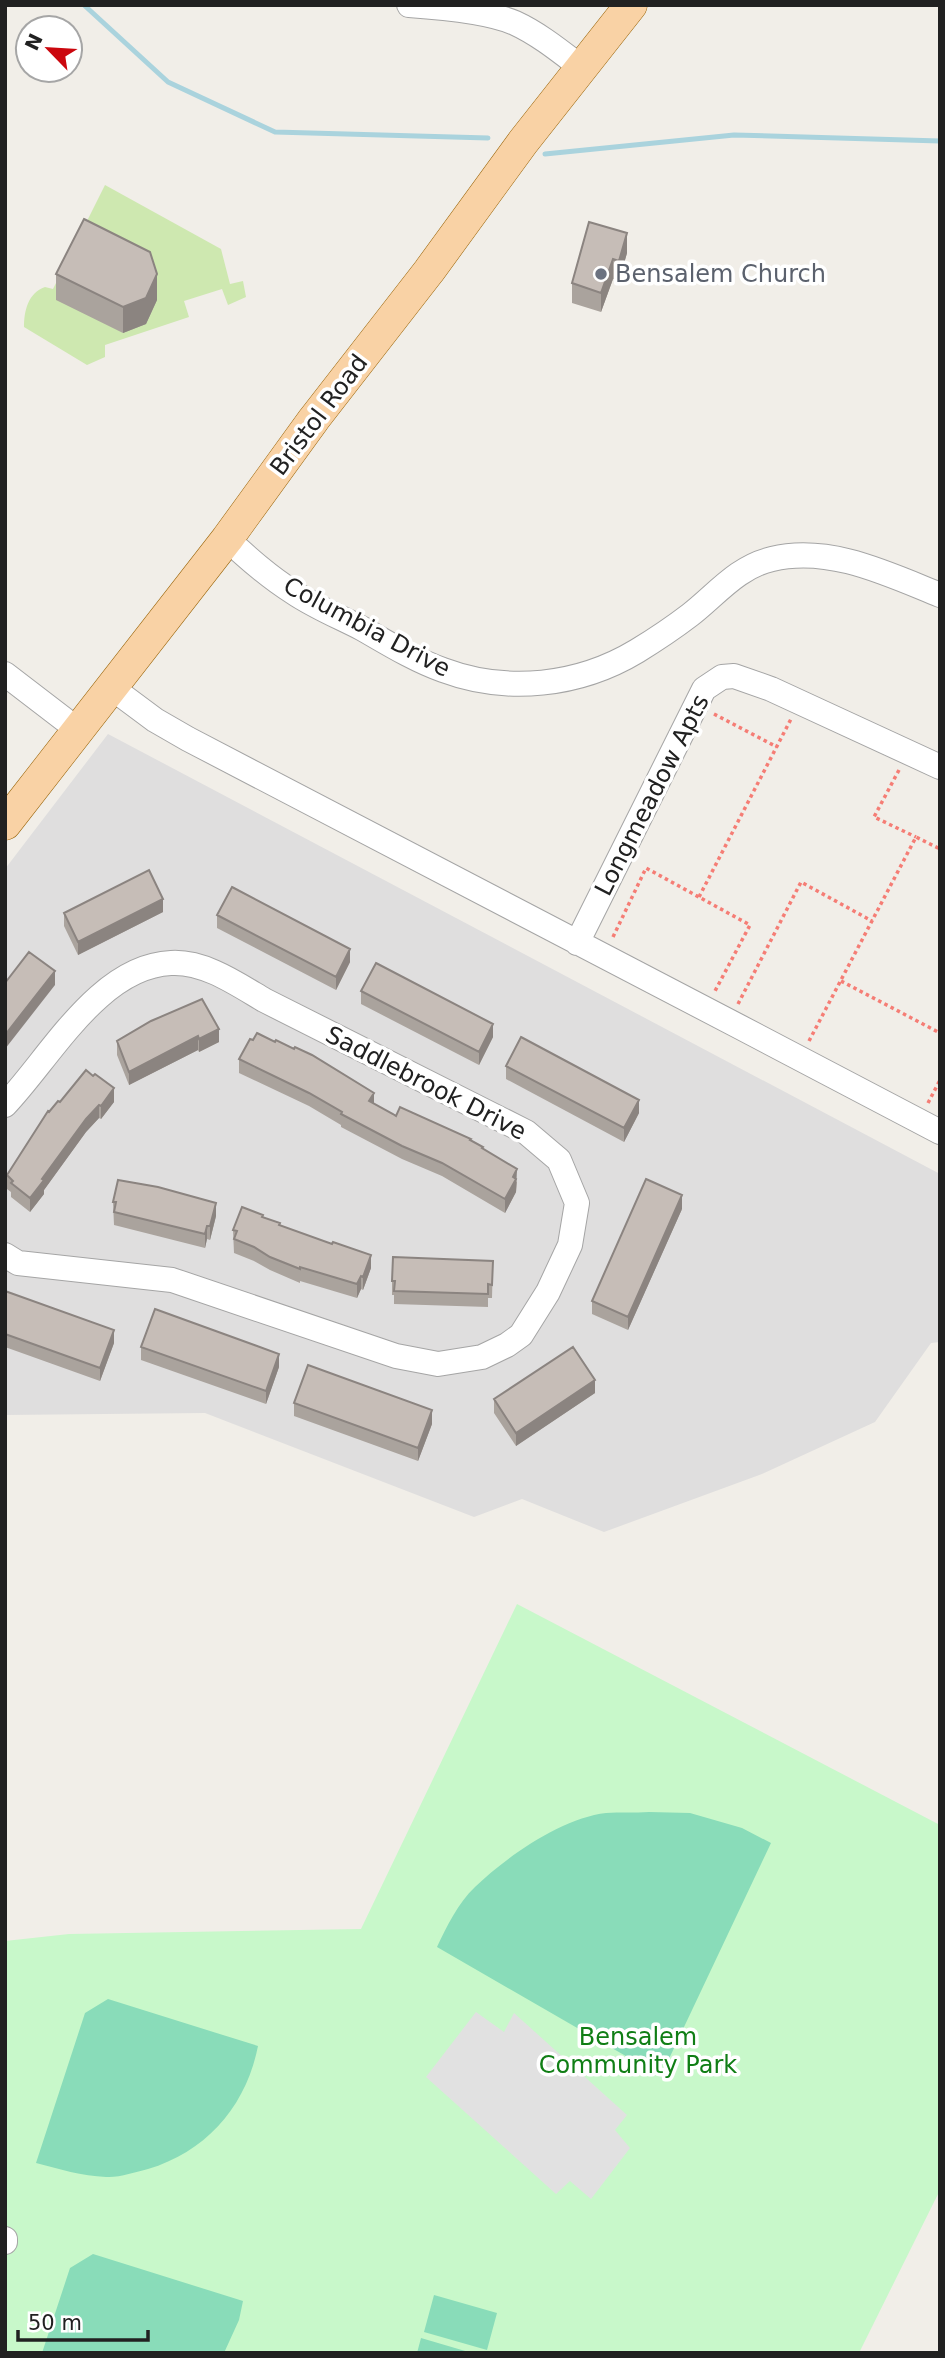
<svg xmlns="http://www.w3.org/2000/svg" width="945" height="2358" viewBox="0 0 945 2358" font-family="'DejaVu Sans',sans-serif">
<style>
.residential{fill:#dfdede}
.grass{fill:#cee8b0}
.park{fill:#c8f8ca}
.pitch{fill:#89dcb9}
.parking{fill:#e1e1e1}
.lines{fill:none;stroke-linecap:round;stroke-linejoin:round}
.stream{stroke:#aad3dd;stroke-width:5}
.minor-casing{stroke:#a5a5a5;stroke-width:26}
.major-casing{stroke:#986205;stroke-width:33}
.path{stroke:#f57d75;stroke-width:3.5;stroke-dasharray:3.5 3.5;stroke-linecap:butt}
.minor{stroke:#fff;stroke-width:24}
.major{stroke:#f9d2a5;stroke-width:32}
.wall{fill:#aaa39d}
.shaded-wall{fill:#8b8480}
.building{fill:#c6bdb7;stroke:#8b8480;stroke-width:2}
.worship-dot{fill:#6b7280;stroke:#fff;stroke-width:2.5}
.labels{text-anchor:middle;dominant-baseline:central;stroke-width:7;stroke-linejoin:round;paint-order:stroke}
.worship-label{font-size:24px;fill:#5b616d;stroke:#fff;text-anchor:start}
.street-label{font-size:24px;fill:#212121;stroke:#fff}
.park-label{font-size:24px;fill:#107e15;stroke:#fff}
</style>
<rect width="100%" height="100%" fill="#f1eee8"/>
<path class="residential" d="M108,734L940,1174V1342L931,1343L875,1422L762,1474L604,1532L522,1499L474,1517L205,1413L5,1415V869Z"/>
<path class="grass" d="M105,185L221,249L230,284L243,281L246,297L228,305L222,289L184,301L189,317L105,345V357L87,365L24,327C24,311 28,293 45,287L53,289Z"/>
<path class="park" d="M517,1604L940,1825V2190L859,2353H5V1941L69,1934L361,1929Z"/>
<path class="pitch" d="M649,1812L690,1813L742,1828L771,1843L667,2063L650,2070L437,1947C447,1926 458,1903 475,1887C506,1857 562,1818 606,1813C620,1812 635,1813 649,1812Z
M108,1999L258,2046C246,2106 207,2151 148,2169C135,2172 119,2178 106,2177C82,2176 59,2169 36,2163L85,2013Z
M93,2254L243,2301L239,2320L224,2353H42L70,2268Z
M434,2295L497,2313L487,2350L424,2332Z
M421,2338L472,2353H417Z"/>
<path class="parking" d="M476,2012L504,2032L514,2013L627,2115L615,2130L630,2148L591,2199L570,2181L556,2194L426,2077Z"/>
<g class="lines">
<path class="stream" d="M84,5L168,82L275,132L488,138
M545,154L734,135L940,141"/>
<defs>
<path id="minor" d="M409,5C438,7 488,11 515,23C539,34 561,52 582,68
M227,539C248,558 269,577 293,592C315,607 340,617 363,629C389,644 415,660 443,670C507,694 579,686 637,651C655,640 673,628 690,615C716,595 737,567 772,559C829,545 888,574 940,595
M5,674L78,730
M112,688L155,720L188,739C439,871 690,1000 940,1132
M577,943L704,689L722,677L734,676L771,689L940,767
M5,1105C50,1058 99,966 171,963C204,961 237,984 264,1000L526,1132L559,1160L577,1203L570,1245L548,1292L521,1335L507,1345L482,1357L438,1364L396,1356L172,1280L18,1263L5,1255
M5,2239V2242"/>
<path id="major" d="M5,824L227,539L314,419L429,271L523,142L631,5"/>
</defs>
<use href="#minor" class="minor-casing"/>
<use href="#major" class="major-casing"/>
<path class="path" d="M714,714L777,747
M899,770L874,817L916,837
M699,897L791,719
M613,937L646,868L750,925L715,991
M841,981L940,1033
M738,1004L801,882L872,921
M809,1041L916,837L940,849
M928,1103L940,1080"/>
<use href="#minor" class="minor"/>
<use href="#major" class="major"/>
</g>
<path class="wall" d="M589,222L627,253L619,281L613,279L601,312L572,303V283Z
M56,274L157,300L146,324L123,333L56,300Z
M163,912L78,955L64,926V913Z
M217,915L350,962L336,990L217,928Z
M361,991L493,1037L479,1065L361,1004Z
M151,1021L219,1042L199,1052L198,1050L129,1085L117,1055V1041Z
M239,1059L374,1104L393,1114L471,1141L483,1149L517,1182L516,1192L505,1213L442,1176L402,1159L341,1127V1125L309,1106L239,1073Z
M506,1066L639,1113L624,1142L506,1079Z
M60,1102H114L101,1119L99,1118L86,1132L44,1190V1194L30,1212L11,1197V1192L7,1189V1175L49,1112Z
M113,1202L216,1216L210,1240L207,1239L205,1248L114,1225Z
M682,1209L628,1330L592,1314V1301Z
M263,1217L371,1268L363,1290L361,1289L357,1298L300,1281V1283L270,1270L254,1261L234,1253L233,1230Z
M493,1261L492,1298H488V1307L394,1304V1295H392V1281Z
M5,1291L114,1343L100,1381L5,1347Z
M141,1347L279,1367L266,1404L141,1360Z
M595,1393L516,1446L494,1413V1399Z
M294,1403L432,1424L418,1461L294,1416Z"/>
<path class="shaded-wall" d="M627,233V253L619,281V261Z
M613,259V279L601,312V293Z
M157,274V300L146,324L123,333V307Z
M163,899V912L78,955V942Z
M350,949V962L336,990V977Z
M55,971V985L5,1049V1035Z
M493,1024V1037L479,1065V1052Z
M219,1029V1042L199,1052V1039Z
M198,1036V1050L129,1085V1072Z
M114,1088V1102L101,1119V1106Z
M374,1093V1106L369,1101Z
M639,1100V1113L624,1142V1128Z
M99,1105V1118L86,1132L44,1190V1194L30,1212V1198L42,1179L86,1119Z
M517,1169L516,1192L505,1213V1199L513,1177Z
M682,1195V1209L628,1330V1317Z
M216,1203V1216L210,1240V1226Z
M207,1226V1239L205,1248V1234Z
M371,1255V1268L363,1290V1277Z
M361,1276V1289L357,1298V1284Z
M114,1330V1343L100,1381V1368Z
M279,1354V1367L266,1404V1391Z
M595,1380V1393L516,1446V1433Z
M432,1410V1424L418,1461V1448Z"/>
<path class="building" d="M84,219L150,252L157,274L146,298L123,307L56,274Z
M589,222L627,233L619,261L613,259L601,293L572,283Z
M149,870L163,899L78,942L64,913Z
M232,887L350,949L336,977L217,915Z
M29,952L55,971L5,1035V983Z
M376,963L493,1024L479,1052L361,991Z
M202,999L219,1029L199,1039L198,1036L129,1072L117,1041L151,1021Z
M257,1033L275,1042L276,1040L294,1049L295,1047L312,1055L374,1093L369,1101L393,1114L396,1116L400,1107L471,1139L470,1140L483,1147L482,1148L517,1169L513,1177L516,1179L505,1199L442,1163L402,1146L341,1114L342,1112L309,1093L239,1059L250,1039L253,1040Z
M521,1037L639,1100L624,1128L506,1066Z
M86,1070L93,1076L95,1074L114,1088L101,1106L99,1105L86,1119L42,1179L44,1180L30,1198L11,1183L13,1181L7,1175L48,1111L49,1112L58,1101L60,1102Z
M646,1179L682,1195L628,1317L592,1301Z
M118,1180L158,1187L216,1203L210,1226H207L205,1234L114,1212L116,1202H113Z
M242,1207L263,1215L262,1217L280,1223L279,1225L332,1244L333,1242L371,1255L363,1277L361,1276L357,1284L300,1267V1269L270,1257L254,1247L234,1239L237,1231L233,1230Z
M393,1257L493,1261L492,1285L488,1284V1294L394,1291L395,1281H392Z
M5,1291L114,1330L100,1368L5,1334Z
M155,1309L279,1354L266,1391L141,1347Z
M573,1347L595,1380L516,1433L494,1399Z
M308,1365L432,1410L418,1448L294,1403Z"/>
<circle class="worship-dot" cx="601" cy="274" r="7"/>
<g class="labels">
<g class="worship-label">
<text x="615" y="274">Bensalem Church</text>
</g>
<g class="street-label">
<text transform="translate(319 415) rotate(-53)">Bristol Road</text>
<text transform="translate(367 627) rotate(28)">Columbia Drive</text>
<text transform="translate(652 795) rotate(-63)">Longmeadow Apts</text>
<text transform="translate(426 1083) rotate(27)">Saddlebrook Drive</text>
</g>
<g class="park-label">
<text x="638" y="2037">Bensalem<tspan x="638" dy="28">Community Park</tspan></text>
</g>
</g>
<rect width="945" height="2358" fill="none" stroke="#212121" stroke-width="14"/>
<g transform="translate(49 49) rotate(295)"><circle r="33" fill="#ffffff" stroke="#a6a6a6" stroke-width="2"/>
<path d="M0-5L12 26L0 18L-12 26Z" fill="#cb070e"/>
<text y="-10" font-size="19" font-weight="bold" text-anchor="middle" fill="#212121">N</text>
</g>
<path d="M18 2330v10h130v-10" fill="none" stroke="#212121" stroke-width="3.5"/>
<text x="28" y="2330" font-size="21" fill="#212121" stroke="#ffffff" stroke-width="5" paint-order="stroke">50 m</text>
</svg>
